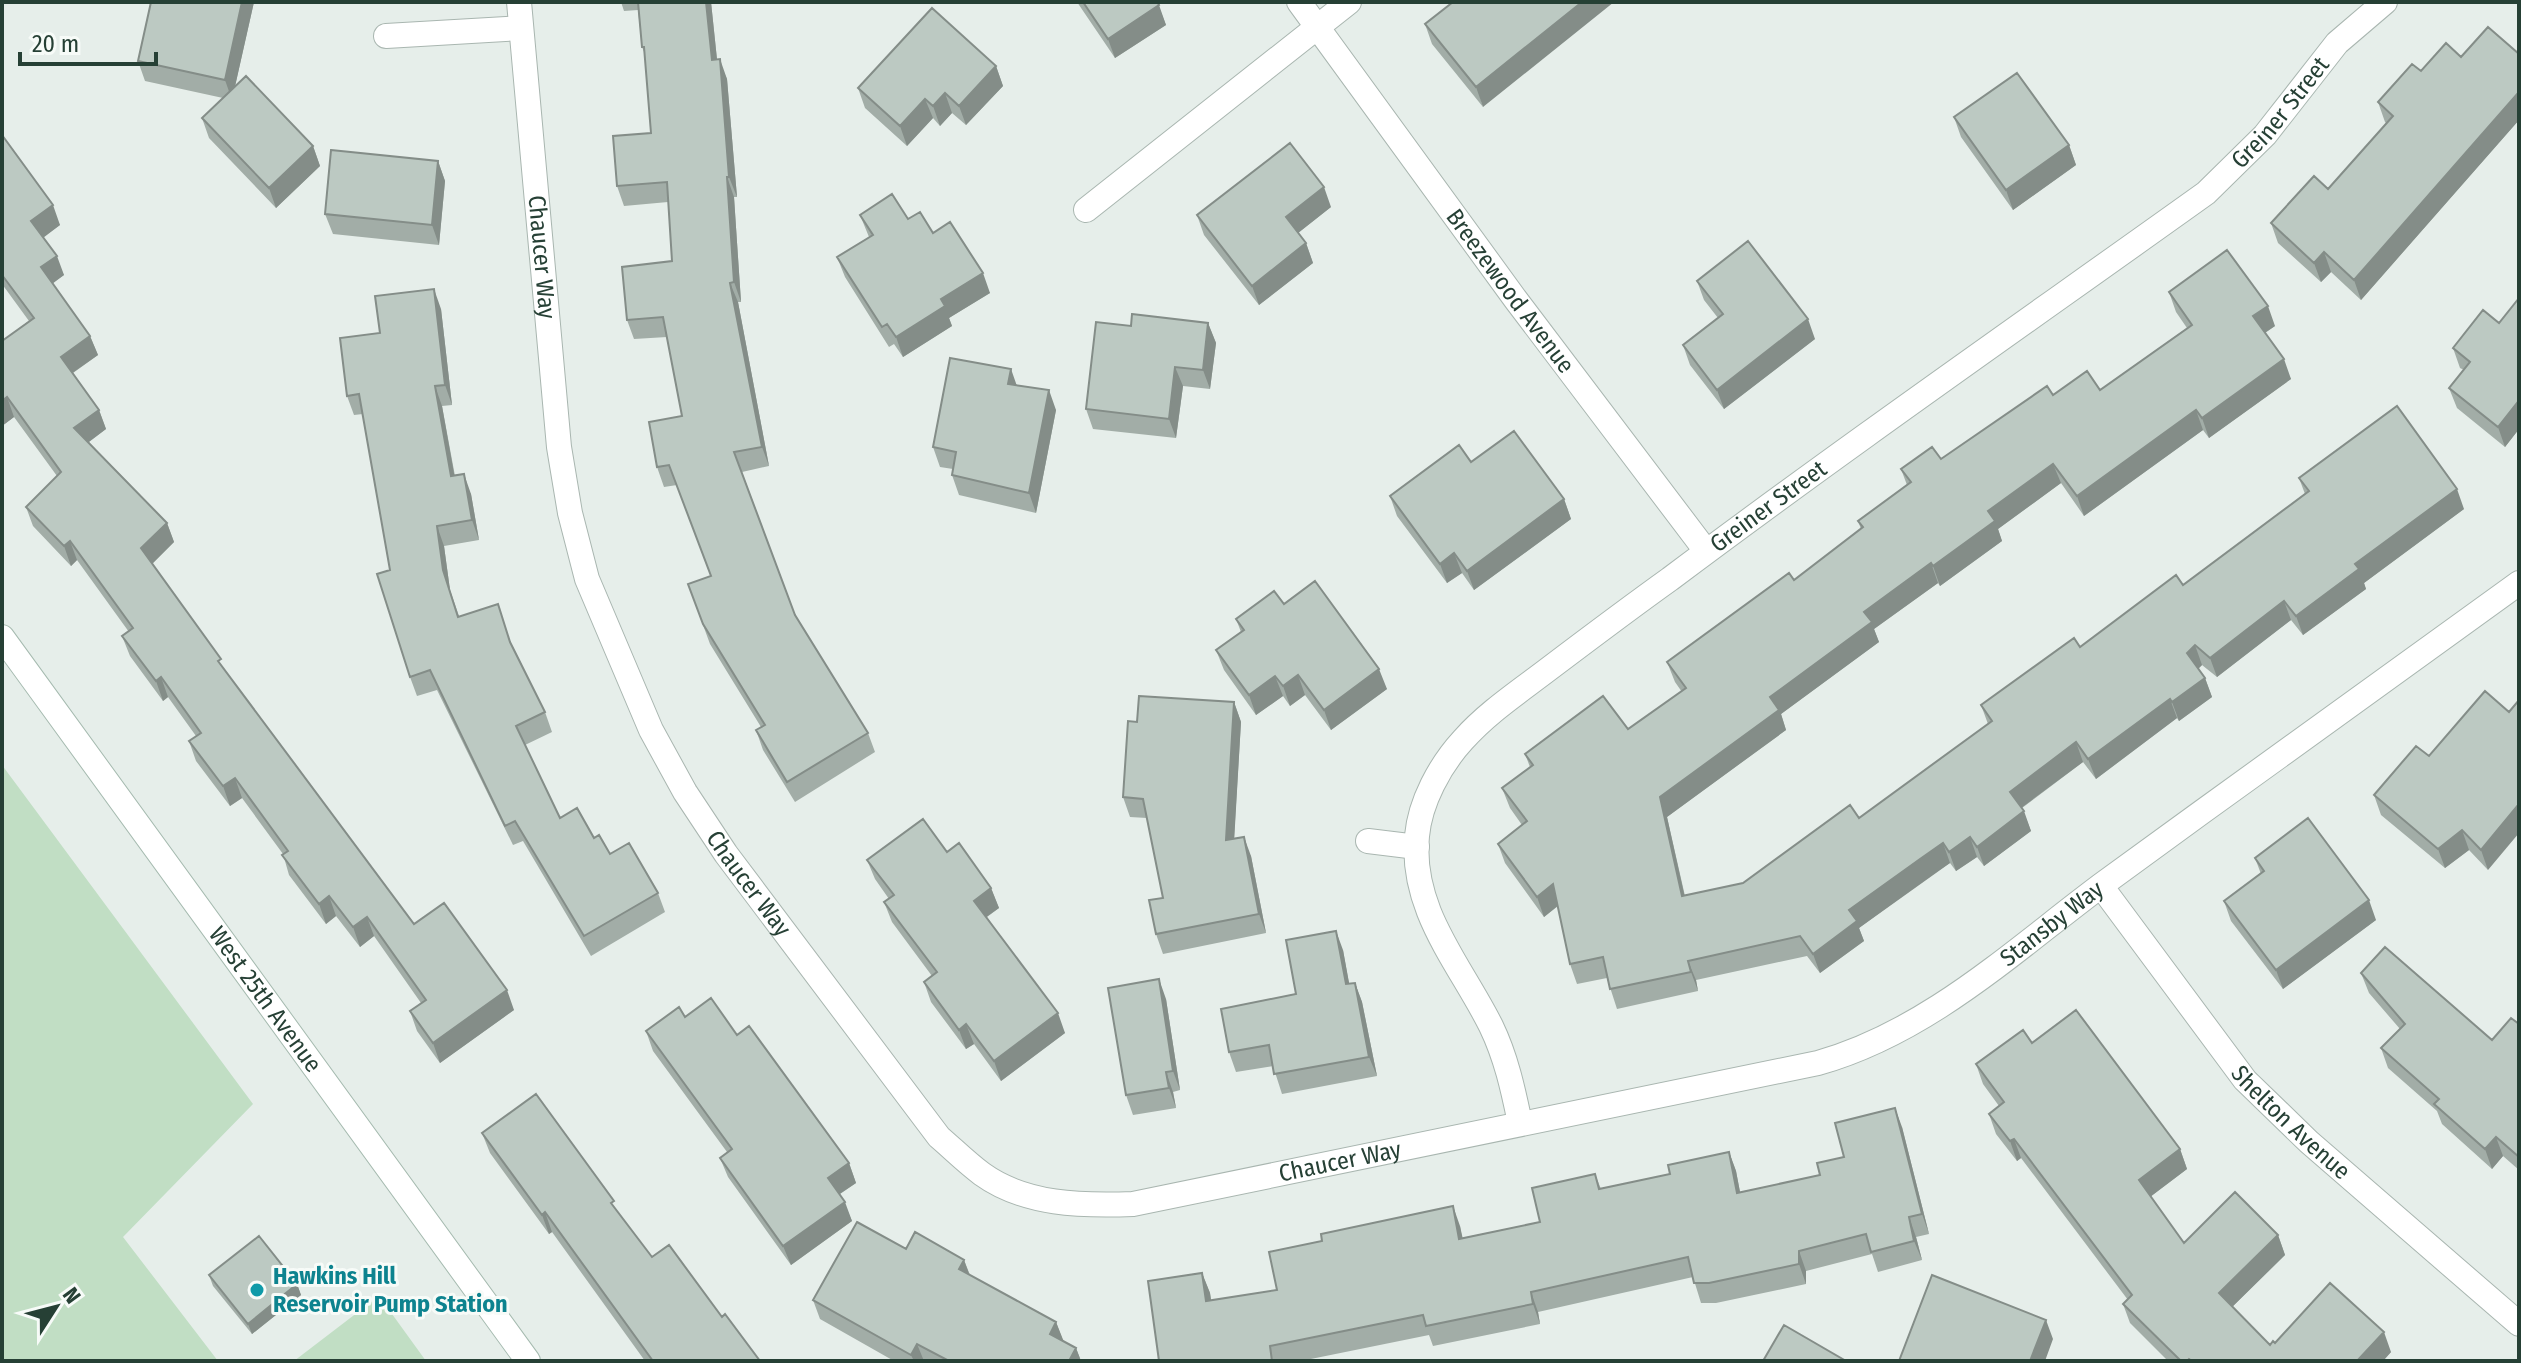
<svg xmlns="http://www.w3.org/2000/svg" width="2521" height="1363" viewBox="0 0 2521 1363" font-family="'Fira Sans Condensed',sans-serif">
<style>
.green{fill:#c1dec4}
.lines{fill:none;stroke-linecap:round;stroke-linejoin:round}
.street-casing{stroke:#a9b6b0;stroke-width:26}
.secondary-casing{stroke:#a5baaf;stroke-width:26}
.street{stroke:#fff;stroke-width:24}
.secondary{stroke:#fff;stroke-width:24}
.wall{fill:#a2ada7}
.shaded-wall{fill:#848d88}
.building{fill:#bcc9c2;stroke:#848d88;stroke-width:2}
.culture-dot{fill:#0f9aa8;stroke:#f7fbf8;stroke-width:3}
.labels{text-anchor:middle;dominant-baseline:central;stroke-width:6;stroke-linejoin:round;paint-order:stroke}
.street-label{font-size:24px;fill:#264035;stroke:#f7fbf8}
.culture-label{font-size:24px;font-weight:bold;fill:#0d838f;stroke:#f7fbf8;text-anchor:start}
</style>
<rect width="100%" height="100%" fill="#e6eeea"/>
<path class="green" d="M2,765L253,1104L123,1237L218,1361H2Z
M379,1296L426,1361H294Z"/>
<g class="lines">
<defs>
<g id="street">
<path id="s1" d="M519,2L559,447L570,513L587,579L651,730L685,792L726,854L939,1137C953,1149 967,1163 982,1174C1025,1205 1082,1206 1133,1204L1818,1063C1928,1032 2013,951 2103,884C2241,783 2380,684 2519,583"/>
<path id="s2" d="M1299,2L1516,300L1706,551"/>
<path d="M386,36L521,28"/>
<path d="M1086,210L1349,2"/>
<path d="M1368,841L1417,847"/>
<path id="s3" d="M2101,886L2245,1080L2309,1142L2519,1324"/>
<path id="s4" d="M1520,1123C1513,1089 1506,1057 1491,1026C1460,964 1410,910 1417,836C1420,802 1440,765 1463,740C1487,713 1517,693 1546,671C1587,640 1628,609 1670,579C1846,447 2027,321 2206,193L2265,135L2337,43L2385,2"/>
</g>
<g id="secondary">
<path id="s5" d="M2,637L528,1361"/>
</g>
</defs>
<use href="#street" class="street-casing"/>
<use href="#secondary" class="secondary-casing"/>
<use href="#street" class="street"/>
<use href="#secondary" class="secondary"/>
</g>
<path class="wall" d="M254,2L235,86L313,146L320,166L276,208L209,138L202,118L223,98L145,81L138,61Z
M621,2H711L717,59L727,79L737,197H734L741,302H738L769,466L742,472L795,615L868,733L875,752L795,802L763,750L756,730L761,727L710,644L688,584L711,576L677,485L664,487L657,467L682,416L667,337L634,339L627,320L672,261L668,202L624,206L617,186L651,133L645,54L642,47L638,10L624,11Z
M1077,2H1157L1166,25L1115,58Z
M1453,2L1483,107L1432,44L1425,24Z
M2519,54V120L2361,300L2331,272L2321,282L2278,243L2271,223L2328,189L2387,124L2385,122L2378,102L2421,71L2461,57Z
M996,66L1003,86L966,125L952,113L940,126L933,118L907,146L865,108L858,88Z
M1954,117L2069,145L2076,165L2013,210L1961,137Z
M2,135L60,225L43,237L64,275L52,283L90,336L98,355L73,373L99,410L106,429L89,442L167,523L174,542L152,564L226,672L414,924L514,1010L440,1063L417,1031L410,1011L421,1003L374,936L360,947L336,916L326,924L289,875L283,854L242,798L230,806L196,761L189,741L196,736L168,697L163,701L130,656L122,636L129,632L77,560L71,566L33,526L26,507L57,476L14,417L2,426V341L29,321L2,284Z
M438,161L445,181L439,245L333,234L325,214Z
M1331,207L1298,233L1306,243L1313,263L1259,305L1204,235L1197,215Z
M860,215L908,219L933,233L990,293L949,318L952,326L903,357L894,344L889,347L845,277L837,257L869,237Z
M1697,281L1815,339L1724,409L1690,365L1683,345L1718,318L1704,300Z
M2169,292L2275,326L2265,333L2291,379L2209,438L2203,430L2084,516L2061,483L1998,529L2002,541L1940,586L1938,583L1874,629L1879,642L1781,714L1786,730L1667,817L1685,896L1743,883L1859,818L1988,724L1981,705L2183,585L2305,494L2299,478L2464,509L2364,583L2366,589L2303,635L2291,620L2217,677L2202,665L2198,669L2205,678L2212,697L2179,721L2177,718L2096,779L2083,762L2022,808L2031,831L1984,866L1977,857L1956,871L1950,863L1927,878L1859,928L1864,941L1820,973L1807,956L1696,980L1698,991L1617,1009L1607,978L1577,984L1570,964L1558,906L1544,917L1505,863L1498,844L1522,825L1510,808L1502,788L1530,767L1525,754L1628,729L1682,692L1675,682L1667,662L1794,580L1861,529L1858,521L1907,485L1901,469L1941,459L2053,395L2100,390L2187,328L2176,312Z
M2519,298V429L2505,447L2457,408L2449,388L2464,370L2460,368L2453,348L2499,323Z
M441,309L452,405L442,406L455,476L471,494L479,540L444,546L450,590L459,616L513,647L545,712L552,732L525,745L560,818L594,838L610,854L658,893L665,912L591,956L523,841L513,845L437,690L417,696L410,677L363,414L354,415L347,396L380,333Z
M1208,323L1216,343L1210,389L1183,386L1176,438L1093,429L1086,409L1131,326Z
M1016,385L1056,410L1036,513L959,495L952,475L953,469L940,467L933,447Z
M1471,462L1564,499L1571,519L1474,590L1462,573L1447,583L1397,516L1390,496Z
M1284,604L1387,689L1331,730L1305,695L1290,706L1283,696L1256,715L1224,670L1216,650L1241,632L1236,619Z
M2485,691L2488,870L2469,850L2445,868L2381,815L2374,795L2429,756Z
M1234,702L1241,722L1234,838L1251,856L1266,933L1163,954L1156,934L1163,898L1147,818L1130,817L1123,797L1137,722Z
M947,852L991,888L999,908L987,917L1065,1033L1001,1081L974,1044L966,1049L931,1002L924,982L932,976L892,922L884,902L889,899L875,879L867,860Z
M2255,858L2376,920L2283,989L2231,921L2224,901L2261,874Z
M1343,950L1349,984L1355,983L1362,1002L1377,1076L1282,1094L1273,1066L1236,1072L1229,1052L1296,994Z
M2361,973L2492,1040L2519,1024V1170L2503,1156L2492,1169L2442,1124L2437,1111L2388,1068L2381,1048L2400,1029L2369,993Z
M1166,999L1180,1090L1173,1092L1176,1108L1133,1115L1126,1095Z
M685,1017L737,1035L849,1163L856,1183L840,1194L852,1221L791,1265L728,1177L720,1158L727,1152L653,1051L646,1031Z
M2032,1043L2180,1149L2187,1169L2150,1197L2184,1243L2278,1235L2285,1255L2232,1307L2270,1345L2275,1343L2391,1352L2383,1361H2168L2130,1323L2123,1304L2128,1300L2021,1158L2017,1161L1996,1134L1989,1114L1999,1106L1983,1084L1976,1064Z
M1902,1127L1929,1234L1916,1237L1922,1260L1878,1272L1872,1254L1806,1271V1284L1716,1303H1701L1693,1277L1538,1312L1540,1324L1433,1346L1429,1335L1301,1361H1159L1202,1273L1210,1293L1211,1300L1277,1290L1460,1226L1462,1238L1540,1222L1595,1174L1601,1189L1670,1174L1729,1152L1736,1171L1740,1192L1820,1175L1844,1157Z
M482,1133L618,1212L652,1257L722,1317L760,1361H645L552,1232L549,1234L490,1153Z
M906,1249L964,1260L970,1275L1056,1322L1063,1341L1076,1348L1081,1361H894L820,1319L813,1300Z
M209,1275L297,1284L301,1295L252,1334L213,1286Z"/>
<path class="shaded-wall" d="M242,2H254L232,100L225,80Z
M706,2H711L719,79L712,60Z
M1582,2H1614L1483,107L1476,87Z
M1159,5L1166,25L1115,58L1108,39Z
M720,59L727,79L737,197L729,177Z
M996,66L1003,86L966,125L959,106Z
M2519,92V120L2361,300L2354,280Z
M945,93L952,113L940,126L933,106Z
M925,99L933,118L907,146L900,126Z
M2069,145L2076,165L2013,210L2006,190Z
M313,146L320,166L276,208L269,188Z
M438,161L445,181L439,245L432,225Z
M727,177L734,197L741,302L734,282Z
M1324,187L1331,207L1293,237L1286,217Z
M53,205L60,225L39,241L31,221Z
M1306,243L1313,263L1259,305L1252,286Z
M2324,252L2331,272L2321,282L2314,263Z
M57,256L64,275L48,287L41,267Z
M983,273L990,293L949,318L952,326L903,357L896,337L941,299Z
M730,283L738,302L769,466L762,447Z
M434,289L441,309L452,405L445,385Z
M2268,306L2275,326L2260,336L2253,316Z
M1808,319L1815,339L1724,409L1717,390Z
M1208,323L1216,343L1210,389L1203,370Z
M90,336L98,355L68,376L61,357Z
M2284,359L2291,379L2209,438L2202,418Z
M1175,367L1183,386L1176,438L1169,419Z
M1011,369L1018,389L1008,384Z
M435,386L442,406L458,496L451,476Z
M1049,390L1056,410L1036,513L1029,493Z
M7,397L14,417L2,426V401Z
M2517,403L2519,410V429L2505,447L2498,427Z
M99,410L106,429L82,447L74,428Z
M2196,410L2203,430L2084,516L2077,496Z
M2053,464L2061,483L1998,529L2002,541L1940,586L1933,566L1988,511Z
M464,474L471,494L479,540L472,520Z
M2457,489L2464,509L2364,583L2366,589L2303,635L2296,616L2355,564Z
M1564,499L1571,519L1474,590L1467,571Z
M167,523L174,542L148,568L141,548Z
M437,526L444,546L450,590L443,570Z
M70,541L77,560L71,566L64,546Z
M1454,553L1462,573L1447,583L1440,564Z
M1931,563L1938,583L1874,629L1879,642L1781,714L1786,730L1667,817L1689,916L1682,896L1660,797L1864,612Z
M2284,601L2291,620L2217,677L2210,658Z
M2195,645L2202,665L2194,673L2187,653Z
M1379,669L1387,689L1331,730L1324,710Z
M1298,675L1305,695L1290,706L1283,686Z
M1275,676L1283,696L1256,715L1249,695Z
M161,677L168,697L163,701L156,681Z
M2205,678L2212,697L2179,721L2172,702Z
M2170,699L2177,718L2096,779L2088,759Z
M1234,702L1241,722L1233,860L1226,840Z
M2076,742L2083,762L2017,811L2010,792Z
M235,778L242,798L230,806L223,786Z
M2519,804V833L2488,870L2481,850Z
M2024,811L2031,831L1984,866L1977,847Z
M2462,830L2469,850L2445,868L2438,849Z
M1244,837L1251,856L1266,933L1259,914Z
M1970,837L1977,857L1956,871L1949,852Z
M1943,843L1950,863L1859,928L1864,941L1820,973L1813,954L1849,910Z
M1553,884L1560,904L1544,917L1537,897Z
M991,888L999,908L982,920L974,901Z
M329,896L336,916L326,924L319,904Z
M2369,900L2376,920L2283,989L2276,970Z
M367,917L374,936L360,947L353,927Z
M1336,931L1343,950L1353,1004L1346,984Z
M1688,961L1696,980L1698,991L1691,972Z
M1159,979L1166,999L1180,1090L1173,1071Z
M1355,983L1362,1002L1377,1076L1369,1057Z
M507,990L514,1010L440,1063L433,1043Z
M1058,1013L1065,1033L1001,1081L994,1061Z
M966,1024L974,1044L966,1049L959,1030Z
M1166,1072L1173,1092L1176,1108L1169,1088Z
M1895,1108L1902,1127L1929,1234L1922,1214Z
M2496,1137L2503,1156L2492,1169L2485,1149Z
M2014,1139L2021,1158L2017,1161L2010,1141Z
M2180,1149L2187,1169L2146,1200L2139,1180Z
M1729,1152L1736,1171L1744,1213L1737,1193Z
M849,1163L856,1183L835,1197L828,1178Z
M845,1202L852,1221L791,1265L783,1246Z
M1453,1206L1460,1226L1467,1258L1459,1239Z
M545,1212L552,1232L549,1234L542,1215Z
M1909,1217L1916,1237L1922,1260L1914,1241Z
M2278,1235L2285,1255L2226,1313L2219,1293Z
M1799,1251L1806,1271V1284L1799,1264Z
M964,1260L971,1279L959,1269Z
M1202,1273L1210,1293L1214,1320L1206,1301Z
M297,1284L301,1295L252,1334L248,1324Z
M1531,1292L1538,1312L1540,1324L1533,1304Z
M2046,1320L2053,1339L2045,1361H2030Z
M1056,1322L1064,1342L1050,1334Z
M2384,1332L2391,1352L2383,1361H2357Z
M917,1344L924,1361H914L911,1355Z
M1076,1348L1081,1361H1069Z"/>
<path class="building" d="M151,2H242L225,80L138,61Z
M638,2H706L712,60L720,59L729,177H727L734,282L730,283L762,447L734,452L795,615L868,733L787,782L756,730L765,725L703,624L688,584L711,576L669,465L657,467L649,422L682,416L663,317L627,320L622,267L672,261L667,182L617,186L613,136L651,133L644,47H642Z
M1083,2H1157L1159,5L1108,39Z
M1453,2H1582L1476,87L1425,24Z
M932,8L996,66L959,106L945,93L933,106L925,99L900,126L858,88Z
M2488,27L2519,54V92L2354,280L2324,252L2314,263L2271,223L2314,176L2328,189L2393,116L2378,102L2412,64L2421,71L2446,43L2461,57Z
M2017,73L2069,145L2006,190L1954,117Z
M246,76L313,146L269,188L202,118Z
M2,135L53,205L31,221L57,256L41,267L90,336L61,357L99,410L74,428L167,523L141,548L221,659L218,661L414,924L444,903L507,990L433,1043L410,1011L426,1000L367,917L353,927L329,896L319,904L282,855L288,851L235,778L223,786L189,741L201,733L161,677L156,681L122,636L133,628L70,541L64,546L26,507L61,472L7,397L2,401V341L34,318L2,275Z
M1290,143L1324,187L1286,217L1306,243L1252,286L1197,215Z
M331,150L438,161L432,225L325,214Z
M892,194L908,219L920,212L933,233L950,222L983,273L941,299L945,306L896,337L887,324L882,327L837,257L873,235L860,215Z
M1748,241L1808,319L1717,390L1683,345L1723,314L1697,281Z
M2227,250L2268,306L2253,316L2284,359L2202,418L2196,410L2077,496L2053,464L1988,511L1995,521L1933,566L1931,563L1864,612L1872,622L1770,697L1779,710L1660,797L1682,896L1743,883L1850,805L1859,818L1992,721L1981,705L2074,638L2080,647L2176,575L2183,585L2309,491L2299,478L2397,406L2457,489L2355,564L2359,569L2296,616L2284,601L2210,658L2195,645L2187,653L2205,678L2172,702L2170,699L2088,759L2076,742L2010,792L2024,811L1977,847L1970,837L1949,852L1943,843L1920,859L1849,910L1857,921L1813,954L1800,936L1688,961L1691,972L1610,989L1603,957L1570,964L1553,884L1537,897L1498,844L1527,821L1502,788L1533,765L1525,754L1603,696L1628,729L1686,688L1667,662L1789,573L1794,580L1863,527L1858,521L1911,482L1901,469L1932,447L1941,459L2047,386L2053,395L2087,371L2100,390L2192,325L2169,292Z
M434,289L445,385L435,386L451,476L464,474L472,520L437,526L443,570L458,617L498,604L510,642L545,712L516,726L560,818L577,808L594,838L599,835L610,854L629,843L658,893L584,936L515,821L505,826L430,670L410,677L377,574L390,570L359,394L347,396L340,338L380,333L375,296Z
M2519,298V405L2517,403L2498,427L2449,388L2470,362L2453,348L2483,310L2499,323Z
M1132,314L1208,323L1203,370L1175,367L1169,419L1086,409L1096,322L1131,326Z
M950,358L1011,369L1008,384L1049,390L1029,493L952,475L956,452L933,447Z
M1514,431L1564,499L1467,571L1454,553L1440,564L1390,496L1459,445L1471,462Z
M1315,581L1379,669L1324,710L1298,675L1283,686L1275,676L1249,695L1216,650L1244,630L1236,619L1274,591L1284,604Z
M2485,691L2509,712L2519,700V804L2481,850L2462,830L2438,849L2374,795L2416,746L2429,756Z
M1139,696L1234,702L1226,840L1244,837L1259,914L1156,934L1149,900L1163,898L1143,799L1123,797L1128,721L1137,722Z
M2308,818L2369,900L2276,970L2224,901L2264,871L2255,858Z
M923,819L947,852L959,843L991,888L974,901L1058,1013L994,1061L966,1024L959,1030L924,982L937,972L884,902L894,895L867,860Z
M1336,931L1346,984L1355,983L1369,1057L1274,1074L1269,1045L1229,1052L1221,1009L1296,994L1286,940Z
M2385,947L2492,1040L2511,1018L2519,1024V1157L2496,1137L2485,1149L2434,1104L2439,1099L2381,1048L2405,1024L2361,973Z
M1159,979L1173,1071L1166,1072L1169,1088L1126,1095L1108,988Z
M711,998L737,1035L749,1026L849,1163L828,1178L845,1202L783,1246L720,1158L732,1149L646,1031L679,1007L685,1017Z
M2076,1010L2180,1149L2139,1180L2184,1243L2235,1192L2278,1235L2219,1293L2270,1345L2273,1341L2275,1343L2330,1283L2384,1332L2357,1361H2192L2189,1359L2187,1361H2181L2123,1304L2132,1295L2014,1139L2010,1141L1989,1114L2004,1102L1976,1064L2023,1030L2032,1043Z
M536,1094L614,1201L611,1203L652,1257L669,1245L722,1317L725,1314L760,1361H653L545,1212L542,1215L482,1133Z
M1895,1108L1922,1214L1909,1217L1914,1241L1871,1252L1866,1234L1799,1251V1264L1709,1283H1694L1688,1257L1531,1292L1533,1304L1426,1326L1423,1315L1270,1346L1272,1361H1159L1148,1281L1202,1273L1206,1301L1277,1290L1269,1252L1322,1241L1321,1234L1453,1206L1459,1239L1540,1222L1532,1188L1595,1174L1599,1189L1670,1174L1668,1165L1729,1152L1737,1193L1820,1175L1817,1163L1844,1157L1835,1123Z
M857,1222L906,1249L915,1232L964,1260L959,1269L1056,1322L1050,1334L1076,1348L1069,1361H949L917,1344L911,1355L813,1300Z
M259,1236L297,1284L248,1324L209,1275Z
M1932,1275L2046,1320L2030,1361H1899Z
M1784,1325L1846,1361H1763Z"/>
<circle class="culture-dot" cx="257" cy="1290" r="8"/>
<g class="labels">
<g class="street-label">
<text stroke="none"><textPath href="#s4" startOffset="1450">Greiner Street</textPath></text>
<text stroke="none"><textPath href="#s1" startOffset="256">Chaucer Way</textPath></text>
<text stroke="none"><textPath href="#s2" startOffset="358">Breezewood Avenue</textPath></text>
<text stroke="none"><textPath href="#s4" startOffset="802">Greiner Street</textPath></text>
<text stroke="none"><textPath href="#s1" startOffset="928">Chaucer Way</textPath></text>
<text stroke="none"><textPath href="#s1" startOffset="2432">Stansby Way</textPath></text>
<text stroke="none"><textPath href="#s5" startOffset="448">West 25th Avenue</textPath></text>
<text stroke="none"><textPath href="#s3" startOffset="304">Shelton Avenue</textPath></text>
<text stroke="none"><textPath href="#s1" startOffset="1670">Chaucer Way</textPath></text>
</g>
<g class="culture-label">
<text x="273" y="1276">Hawkins Hill<tspan x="273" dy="28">Reservoir Pump Station</tspan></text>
</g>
</g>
<rect width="2521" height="1363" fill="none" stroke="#264035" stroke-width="8"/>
<g transform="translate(56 1307) rotate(54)" stroke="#f7fbf8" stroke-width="6" paint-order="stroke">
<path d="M0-6L14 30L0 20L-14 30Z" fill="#264035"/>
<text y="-12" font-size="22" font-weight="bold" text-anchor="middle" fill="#264035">N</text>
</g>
<path d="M20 52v12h136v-12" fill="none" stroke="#264035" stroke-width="4"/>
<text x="32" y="52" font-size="24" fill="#264035" stroke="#f7fbf8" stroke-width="6" paint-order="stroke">20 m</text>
</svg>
